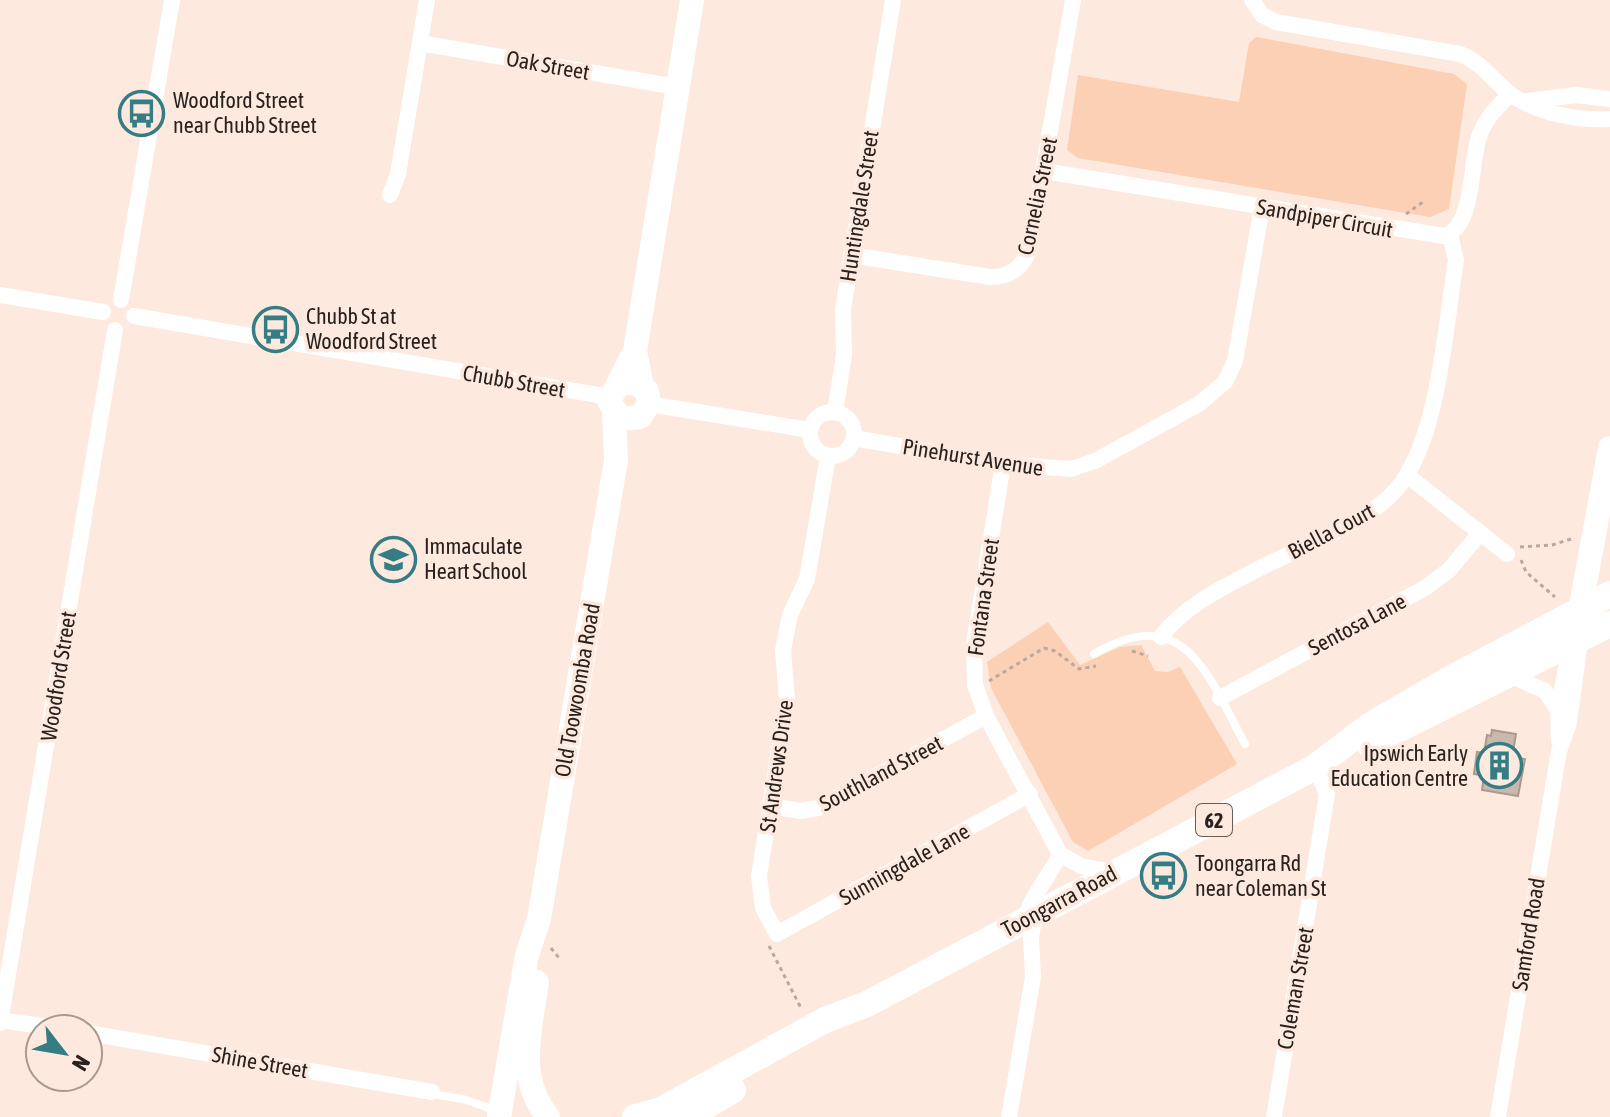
<svg xmlns="http://www.w3.org/2000/svg" width="1610" height="1117" viewBox="0 0 1610 1117" font-family="'Asap Condensed',sans-serif">
<style>
.green{fill:#fbd0b5}
.building{fill:#cab8ac;stroke:#ac9a8f;stroke-width:2}
.lines{fill:none;stroke-linecap:round;stroke-linejoin:round}
.path{stroke:#b9a9a1;stroke-width:3;stroke-dasharray:4 4;stroke-linecap:butt}
.lane{stroke:#fff;stroke-width:8}
.street{stroke:#fff;stroke-width:16}
.secondary{stroke:#fff;stroke-width:24}
.primary{stroke:#fff;stroke-width:26}
.labels{text-anchor:middle;dominant-baseline:central;stroke-width:7;stroke-linejoin:round;paint-order:stroke}
.shield{fill:#fde9de;stroke:#685d57;stroke-width:2}
.shield-label{font-size:20px;font-weight:bold;fill:#28211d}
.street-label{font-size:22px;fill:#28211d;stroke:#fde9de}
.poi-label{font-size:22px;fill:#28211d;stroke:#fde9de;text-anchor:start}
</style>
<rect width="100%" height="100%" fill="#fde9de"/>
<path class="green" d="M1256,37L1454,74L1467,84L1449,209L1430,217L1078,158L1067,150L1078,75L1239,102L1249,43Z
M1048,622L1080,665L1120,647L1141,645L1155,671L1168,672L1180,667L1237,764L1088,851L1073,842L991,688L987,662Z"/>
<path class="building" d="M1492,730L1516,734L1512,757L1525,759L1518,796L1482,790L1484,775L1474,774L1477,752L1484,753L1487,735L1491,736Z"/>
<g class="lines">
<path class="path" d="M1406,214L1423,202
M1520,547L1552,545L1571,539
M1521,560L1526,572L1555,597
M1132,651L1148,656
M989,681L1044,648L1055,651L1079,669L1096,666
M769,946L802,1010
M551,948L559,958"/>
<path class="lane" d="M1094,654C1185,600 1208,676 1245,744
M431,1094L463,1099L498,1111"/>
<path class="street" d="M1252,0L1262,15L1276,22L1460,54C1481,62 1492,79 1509,93C1535,113 1578,121 1610,119
M420,43L677,87
M1528,101L1576,95L1610,99
M1044,171L1444,236C1476,226 1469,161 1480,134C1486,118 1498,106 1510,94
M390,195L398,174L427,0
M851,255L990,277C1010,277 1022,269 1029,250L1073,0
M0,295L103,312
M121,300L172,0
M134,316L610,397
M649,404L810,430
M810 434a22 22 0 1 1 44 0a22 22 0 1 1-44 0Z
M835,412L844,355L843,309L893,0
M854,438L1003,464L1071,469L1095,461L1199,404L1225,382L1235,361L1262,207
M828,456L807,579L790,615L783,650L787,699L759,876L763,908L777,934L1030,794
M1003,464L974,643L975,685L986,716L1060,854L1081,866L1113,872
M1408,476L1507,554
M1161,637C1184,605 1226,586 1260,568C1300,548 1357,527 1389,497C1439,452 1445,326 1456,260L1450,234
M1512,676L1545,691L1558,710
M1220,698L1425,588L1449,570L1480,533
M1559,741L1558,710L1570,647
M770,806L801,811L818,808L986,716
M1026,919C1027,901 1052,873 1060,854
M1,1020L62,1029
M0,1023L115,330
M88,1033L432,1092
M1009,1117L1033,977L1031,937L1035,914
M1274,1117L1327,794L1315,767
M1498,1117L1559,751L1569,723L1580,641"/>
<path class="secondary" d="M618,384L634,382L647,391L649,404L640,417L620,419L609,401L635,351
M642,386L635,351L692,0
M1580,611L1610,448
M537,982C531,1029 515,1077 548,1117
M499,1117L527,955L539,919L616,460L614,413"/>
<path class="primary" d="M1369,744L1610,624
M635,1117L661,1110L825,1020L867,1004L1315,767L1369,726L1446,681L1610,594
M688,1117L733,1090"/>
</g>
<defs>
<symbol id="bus-ring" viewBox="-11 -11 22 22"><circle r="9.5" fill="#fde9de" stroke="#357d84" stroke-width="1.5"/><path d="M-5-6H5V4H4V6H2V4H-2V6H-4V4H-5ZM-3.5-4V0h7V-4ZM-3.5 1.2v1.5H-2V1.2ZM2 1.2v1.5H3.5V1.2Z" fill="#357d84"/></symbol>
<symbol id="school-ring" viewBox="-11 -11 22 22"><circle r="9.5" fill="#fde9de" stroke="#357d84" stroke-width="1.5"/><path d="M0-5L7-2L0 1L-7-2ZM-4 1L0 2.5L4 1V4Q0 6-4 4Z" fill="#357d84"/></symbol>
<symbol id="building-ring" viewBox="-11 -11 22 22"><circle r="9.5" fill="#fde9de" stroke="#357d84" stroke-width="1.5"/><path d="M-4-6H4V6H1V3H-1V6H-4ZM-2.5-4.3h1.7v1.8h-1.7ZM.8-4.3h1.7v1.8H.8ZM-2.5-1h1.7V.8h-1.7ZM.8-1h1.7V.8H.8Z" fill="#357d84"/></symbol>
</defs>
<g fill-rule="evenodd">
<use href="#bus-ring" x="116" y="88" width="51" height="51"/>
<use href="#bus-ring" x="250" y="304" width="51" height="51"/>
<use href="#school-ring" x="368" y="534" width="51" height="51"/>
<use href="#building-ring" x="1474" y="740" width="51" height="51"/>
<use href="#bus-ring" x="1138" y="850" width="51" height="51"/>
</g>
<g class="labels">
<rect class="shield" x="1196" y="804" width="36" height="32" rx="6"/>
<g class="shield-label">
<text x="1214" y="820">62</text>
</g>
<g class="street-label">
<text transform="translate(548 65) rotate(10)">Oak Street</text>
<text transform="translate(1037 196) rotate(-78)">Cornelia Street</text>
<text transform="translate(859 206) rotate(-81)">Huntingdale Street</text>
<text transform="translate(1325 218) rotate(10)">Sandpiper Circuit</text>
<text transform="translate(514 381) rotate(10)">Chubb Street</text>
<text transform="translate(973 457) rotate(9)">Pinehurst Avenue</text>
<text transform="translate(1331 531) rotate(-28)">Biella Court</text>
<text transform="translate(983 597) rotate(-82)">Fontana Street</text>
<text transform="translate(1357 624) rotate(-28)">Sentosa Lane</text>
<text transform="translate(58 676) rotate(-81)">Woodford Street</text>
<text transform="translate(577 690) rotate(-80)">Old Toowoomba Road</text>
<text transform="translate(776 766) rotate(-82)">St Andrews Drive</text>
<text transform="translate(881 773) rotate(-28)">Southland Street</text>
<text transform="translate(904 864) rotate(-29)">Sunningdale Lane</text>
<text transform="translate(1059 901) rotate(-28)">Toongarra Road</text>
<text transform="translate(1528 934) rotate(-81)">Samford Road</text>
<text transform="translate(1295 988) rotate(-80)">Coleman Street</text>
<text transform="translate(260 1062) rotate(10)">Shine Street</text>
</g>
<g class="poi-label">
<text x="173" y="100">Woodford Street<tspan x="173" dy="25">near Chubb Street</tspan></text>
<text x="306" y="316">Chubb St at<tspan x="306" dy="25">Woodford Street</tspan></text>
<text x="424" y="546">Immaculate<tspan x="424" dy="25">Heart School</tspan></text>
<text x="1468" y="753" text-anchor="end">Ipswich Early<tspan x="1468" dy="25">Education Centre</tspan></text>
<text x="1195" y="863">Toongarra Rd<tspan x="1195" dy="25">near Coleman St</tspan></text>
</g>
</g>
<g transform="translate(64 1053) rotate(121)"><circle r="38" fill="#fde9de" stroke="#a89991" stroke-width="2"/>
<path d="M0-6L14 30L0 20L-14 30Z" fill="#357d84"/>
<text y="-12" font-size="22" font-weight="bold" text-anchor="middle" fill="#28211d">N</text>
</g>
</svg>
